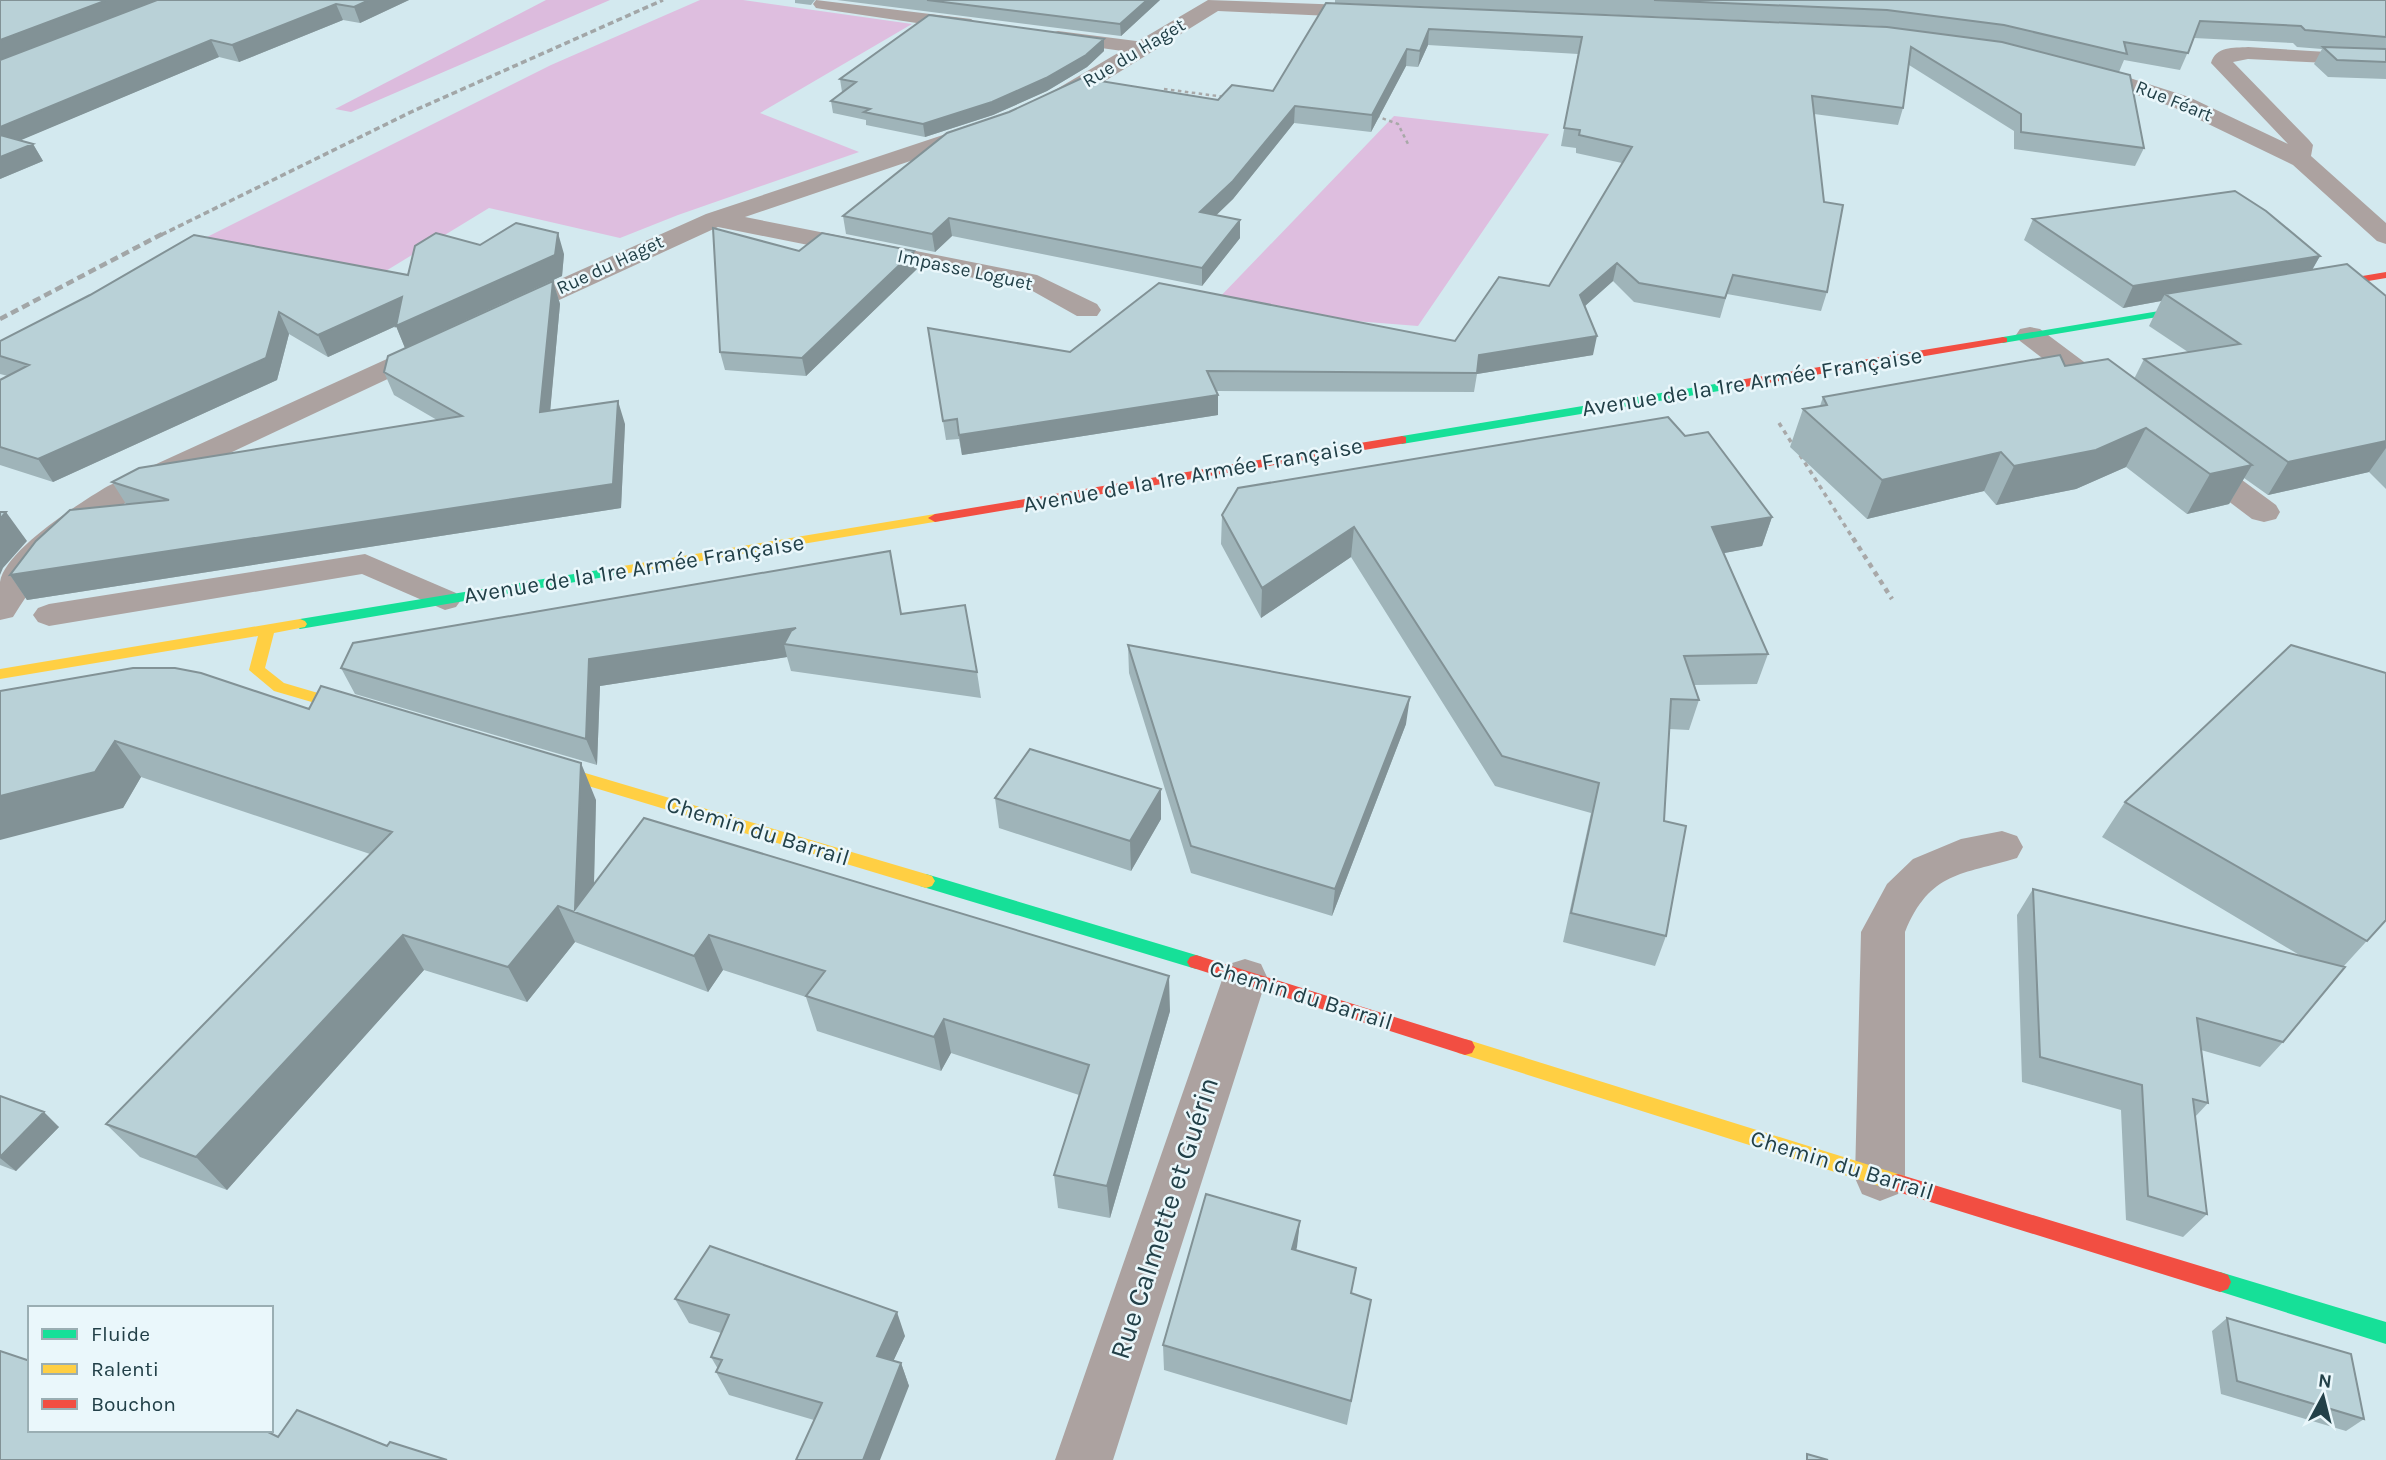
<svg xmlns="http://www.w3.org/2000/svg" width="2386" height="1460" viewBox="0 0 2386 1460" font-family="Karla,sans-serif">
<style>
.green{fill:#debedf}
.forest{fill:#dcbbdd}
.lines{fill:none;stroke-linecap:round;stroke-linejoin:round}
.path-far2{stroke:#a8a8a8;stroke-width:2.5;stroke-dasharray:3.5 3.5;stroke-linecap:butt}
.path-far1{stroke:#a8a8a8;stroke-width:3.5;stroke-dasharray:4.5 4.5;stroke-linecap:butt}
.path{stroke:#a8a8a8;stroke-width:4.5;stroke-dasharray:5 5;stroke-linecap:butt}
.lane{fill:#aca2a0;fill-rule:evenodd}
.street{fill:#aca2a0;fill-rule:evenodd}
.fast{fill:#16e098;fill-rule:evenodd}
.slow{fill:#ffcf43;fill-rule:evenodd}
.jam{fill:#f24e42;fill-rule:evenodd}
.rail-far1{stroke:#a2a6a7;stroke-width:3.5;stroke-dasharray:6 3.5;stroke-linecap:butt}
.rail{stroke:#a2a6a7;stroke-width:4.5;stroke-dasharray:8 4.5;stroke-linecap:butt}
.wall{fill:#9fb4b9}
.shaded-wall{fill:#829296}
.building{fill:#b9d1d7;stroke:#829296;stroke-width:2}
.labels{text-anchor:middle;dominant-baseline:central;stroke-width:5;stroke-linejoin:round;paint-order:stroke}
.far-street-label{font-size:19px;fill:#224048;stroke:#eaf7fb}
.street-label{font-size:23px;fill:#224048;stroke:#eaf7fb}
.near-street-label{font-size:28px;fill:#224048;stroke:#eaf7fb}
</style>
<rect width="100%" height="100%" fill="#d3e9ef"/>
<path class="green" d="M700,0H743L912,24L760,113L859,152L678,215L620,238L489,208L371,280L71,305L551,65Z
M1394,116L1549,134L1418,326L1291,316L1216,301Z"/>
<path class="forest" d="M546,0H610L351,112L335,109Z"/>
<g class="lines">
<path class="path-far2" d="M1164,89L1225,97
M1376,116L1398,124L1408,144"/>
<path class="path-far1" d="M1779,423L1793,445
M1800,455L1854,540"/>
<path class="path" d="M1853,538L1892,599"/>
<path class="lane" d="M816,0L971,19L980,25L971,31L822,9L816,8L813,4Z
M1058,31L1144,42L1153,48L1144,54L1051,41L1049,37L1051,33Z
M365,554L456,593L461,600L456,607L445,610L362,574L49,626L38,622L33,615L38,608L49,604Z"/>
<path class="street" d="M1208,0L1375,6L1385,12L1375,18L1218,11L1100,84L1052,108H1036L1033,103Z
M2248,47L2376,55L2380,59L2369,65L2248,59L2233,62L2309,140L2313,145L2311,156L2386,223V244L2377,241L2293,165L2173,107L2075,74L2072,69L2083,63L2189,97L2288,144L2211,63C2216,46 2233,48 2248,47Z
M982,122L990,124L993,129L990,134L745,217L1037,275L1097,304L1101,310L1097,316H1077L1029,289L718,227L520,318H500L496,312L500,306L706,214Z
M2030,327L2040,329L2123,391L2127,397L2123,403L2112,406L2101,403L2020,341L2016,335L2020,329Z
M433,338L443,341L447,347L443,353L130,500C70,538 51,557 13,617L0,620C0,608 0,594 0,582C5,550 81,502 108,486Z
M2193,450L2204,452L2276,505L2280,512L2276,519L2264,522L2252,519L2182,466L2177,459L2182,452Z
M2002,831L2017,836L2023,847L2017,858C1962,875 1930,871 1905,932V1178L1898,1194L1880,1201L1862,1194L1855,1178L1861,932L1887,884L1913,859L1961,839Z
M1245,959L1261,964L1267,977L1113,1460H1055L1223,977L1229,964Z"/>
<path class="fast" d="M2207,303L2211,304V308L2003,343L1997,340L2003,337Z
M1739,380L1745,384L1743,387L1402,444L1396,440L1402,436Z
M623,566L630,570L628,573L300,629L293,624L300,619Z
M926,874L1196,955L1202,957L1205,962L1202,967L1196,969L920,886L917,881L920,876Z
M2220,1272L2386,1322V1344L2212,1289L2209,1282L2212,1275Z"/>
<path class="slow" d="M935,514L940,515L942,518L940,521L623,574L616,570L623,566Z
M300,619L305,621L307,624L305,627L274,633L265,668L284,683L369,708L371,712L369,716L363,717L274,691L249,670L258,636L0,679V669Z
M538,759L926,874L932,876L935,881L932,886L926,888L532,769L530,765L532,761Z
M1465,1039L1898,1174L1905,1176L1908,1183L1905,1190L1898,1192L1465,1055L1458,1053L1455,1047L1458,1041Z"/>
<path class="jam" d="M2386,272V278L2315,290L2309,287L2315,284Z
M2003,337L2007,338V342L1739,388L1733,384L1739,380Z
M1402,436L1406,437V443L935,522L928,518L935,514Z
M1196,955L1465,1039L1472,1041L1475,1047L1472,1053L1465,1055L1190,967L1187,962L1190,957Z
M1898,1174L2220,1272L2228,1275L2231,1282L2228,1289L2220,1292L1898,1192L1891,1190L1888,1183L1891,1176Z"/>
<path class="rail-far1" d="M161,235L411,112L663,0"/>
<path class="rail" d="M0,319L164,233"/>
</g>
<path class="wall" d="M0,0H409L360,23L343,20L239,62L219,57L20,140L33,144L43,161L0,179Z
M795,0H815L811,5L795,3Z
M837,0H1160L1121,36Z
M1335,0H2386V79L2328,77L2314,64L2322,49L2297,47L2293,43L2194,38L2180,70L2124,60L2119,72L2144,148L2135,166L2014,149V131L1909,65L1903,108L1898,125L1814,114L1827,292L1821,311L1727,294L1720,318L1634,302L1613,281L1585,306L1593,355L1477,374L1474,392L1216,391L1218,395V415L962,455L959,439L946,440L928,328L1070,352L1455,341L1549,286L1622,163L1576,153V148L1561,146L1578,54L1428,45L1418,67L1406,66L1371,132L1294,123L1233,199L1216,215L1240,220V238L1202,286L952,236L935,252L846,234L843,216L1218,100L1273,91L1326,3L1999,42L1882,26L1335,3Z
M1104,51L1087,67L1047,91L993,115L925,137L866,125V120L833,113L831,101L843,92H842L840,79Z
M2033,219L2320,256L2312,270L2386,296V489L2369,472L2268,495L2244,478L2229,504L2187,514L2126,467L2076,489L1996,505L1984,491L1867,519L1790,447L1803,409L1820,406L1823,397L2065,366L2134,379L2144,359L2188,352L2149,326L2161,301L2123,308L2024,240Z
M480,245L564,254L562,276L405,348L396,326L328,357L289,334L277,380L53,482L0,465V380L8,376L0,374V341L408,275Z
M917,269L806,376L725,370L720,352Z
M553,281L560,304L550,410L625,424L621,508L27,600L10,575L126,504L112,482L437,420L394,395L384,372Z
M1685,436L1772,517L1762,546L1724,553L1768,654L1757,684L1694,685L1699,700L1689,730L1669,729L1664,821L1666,936L1655,966L1563,942L1591,813L1495,786L1351,557L1261,618L1221,544L1222,515Z
M901,614L977,672L981,698L791,671L787,657L600,686L597,765L355,694L341,668Z
M1128,645L1406,724L1332,916L1191,873L1129,673Z
M0,691L309,709L596,800L594,885L1170,1011L1110,1218L1058,1208L1054,1175L1079,1095L951,1053L941,1071L817,1031L806,997L723,970L708,992L575,942L527,1002L424,970L227,1190L140,1157L106,1124L370,854L141,777L123,808Z
M995,798L1161,819L1131,871L999,828Z
M2125,802L2386,920L2343,967L2283,1042L2260,1067L2201,1050L2208,1103L2195,1117L2207,1214L2183,1237L2126,1220L2121,1110L2022,1082L2017,915L2033,889L2301,956L2102,837Z
M0,1096L59,1127L16,1171L0,1165Z
M1300,1221L1296,1250L1352,1293L1371,1300L1347,1425L1164,1370L1163,1345Z
M675,1299L905,1336L893,1361L901,1363L909,1386L814,1420L729,1395L716,1372L718,1369L711,1357L721,1333L689,1323Z
M2227,1318L2364,1419L2346,1431L2221,1394L2212,1331Z"/>
<path class="shaded-wall" d="M107,0H156L0,60V40Z
M369,0H409L360,23L354,7Z
M1147,0H1160L1121,36L1120,24Z
M336,4L343,20L239,62L232,45Z
M1429,29L1428,45L1418,67L1420,51Z
M1104,39V51L1087,67L1047,91L993,115L925,137L923,124Z
M211,40L219,57L0,149V127Z
M1407,49L1406,66L1371,132L1372,115Z
M1295,106L1294,123L1233,199L1200,231V212Z
M33,144L43,161L0,179V157Z
M949,218L952,236L935,252L932,234Z
M1240,220V238L1202,286V268Z
M558,233L564,254L562,276L405,348L396,326L328,357L318,335L402,297Z
M914,251L917,269L806,376L802,358Z
M2320,256L2308,277L2165,294L2161,301L2123,308L2133,286Z
M1617,263L1613,281L1576,314L1580,295Z
M553,281L560,304L548,435L540,412Z
M279,312L289,334L277,380L53,482L38,459Z
M1597,336L1593,355L1477,374L1479,355Z
M1218,395V415L962,455L959,435Z
M618,401L625,424L621,508L27,600L10,575Z
M2146,428L2126,467L2076,489L1996,505L2014,466Z
M2386,441V448L2369,472L2268,495L2288,462Z
M2001,452L1984,491L1867,519L1882,480Z
M2252,465L2229,504L2187,514L2210,474Z
M6,512L27,541L3,568L0,575V519Z
M1772,517L1762,546L1703,557L1712,527Z
M1354,527L1351,557L1261,618L1262,588Z
M796,628L784,644L787,657L600,686L597,765L586,739L589,659Z
M1410,697L1406,724L1332,916L1335,889Z
M115,741L141,777L123,808L0,840V796Z
M581,763L596,800L593,919L575,909Z
M1161,789V819L1131,871L1130,841Z
M558,906L575,942L527,1002L508,967Z
M403,935L424,970L227,1190L196,1157Z
M709,935L723,970L708,992L694,956Z
M1169,976L1170,1011L1110,1218L1107,1186Z
M944,1019L951,1053L941,1071L934,1037Z
M44,1112L59,1127L16,1171L0,1158Z
M1300,1221L1297,1247L1289,1274L1292,1249Z
M897,1312L905,1336L885,1379L877,1356Z
M901,1363L909,1386L880,1460H863Z"/>
<path class="building" d="M0,0H107L0,40Z
M157,0H369L354,7L336,4L232,45L211,40L0,127V60Z
M927,0H1147L1120,24Z
M1654,0H2386V37L2305,30L2301,26L2200,21L2188,53L2124,42L2127,54L2004,25L1887,10Z
M1326,3L1887,27L2002,42L2130,75L2144,148L2021,132V114L1911,47L1903,108L1812,96L1824,202L1843,205L1827,292L1733,275L1725,298L1639,283L1617,263L1580,295L1597,336L1479,355L1477,373L1207,371L1218,395L959,435L957,419L943,421L928,328L1070,352L1159,283L1455,341L1499,277L1549,286L1632,147L1579,135L1580,130L1564,128L1582,37L1429,29L1420,51L1407,49L1372,115L1295,106L1233,181L1200,212L1240,220L1202,268L949,218L932,234L843,216L947,133L1009,112L1082,78L1218,100L1232,85L1273,91Z
M929,15L1104,39L1086,55L1046,78L992,102L923,124L864,112L870,109L831,101L856,82L840,79Z
M2323,47L2386,49V62L2337,60Z
M0,135L33,144L0,157Z
M2235,191L2266,211L2320,256L2133,286L2033,219Z
M516,223L558,233L555,255L396,326L402,297L318,335L279,312L266,358L38,459L0,447V380L29,365L0,356V341L90,295L194,235L408,275L415,246L436,233L480,245Z
M713,228L799,251L822,233L914,251L802,358L720,352Z
M2347,264L2386,296V441L2288,462L2144,359L2240,344L2165,294Z
M553,281L540,412L618,401L613,484L10,575L36,541L70,510L169,500L112,482L139,468L462,416L384,372L388,356Z
M2060,355L2065,366L2108,359L2252,465L2210,474L2146,428L2096,450L2014,466L2001,452L1882,480L1803,409L1827,405L1823,397Z
M1668,417L1685,436L1708,432L1772,517L1712,527L1768,654L1684,656L1699,700L1671,699L1664,821L1686,826L1666,936L1571,913L1599,783L1502,756L1354,527L1262,588L1222,515L1238,488Z
M0,512H6L0,519Z
M890,551L901,614L965,605L977,672L784,644L791,631L796,628L589,659L586,739L341,668L353,643Z
M1128,645L1410,697L1335,889L1191,846Z
M2291,645L2386,673V920L2367,941L2125,802Z
M133,668H175L201,673L309,709L321,686L581,763L575,909L644,818L1169,976L1107,1186L1054,1175L1089,1065L944,1019L934,1037L806,996L825,971L709,935L694,956L558,906L508,967L403,935L196,1157L106,1124L392,832L115,741L95,772L0,796V691Z
M1030,749L1161,789L1130,841L995,798Z
M2033,889L2345,967L2283,1042L2197,1018L2208,1103L2193,1099L2207,1214L2148,1196L2142,1085L2040,1057Z
M0,1096L44,1112L0,1157Z
M1206,1194L1300,1221L1292,1249L1356,1268L1351,1293L1371,1300L1351,1401L1163,1345Z
M710,1246L897,1312L877,1356L901,1363L863,1460H796L822,1403L716,1372L722,1360L711,1357L729,1315L675,1299Z
M2227,1318L2351,1354L2364,1419L2237,1381Z
M0,1351L30,1361V1430H264L278,1437L297,1410L387,1446L390,1442L447,1460H0Z
M1807,1454L1828,1460H1807Z"/>
<g class="labels">
<g class="far-street-label">
<text transform="translate(1134 53) rotate(-31)">Rue du Haget</text>
<text transform="translate(2174 101) rotate(22)">Rue Féart</text>
<text transform="translate(610 265) rotate(-25)">Rue du Haget</text>
<text transform="translate(965 270) rotate(12)">Impasse Loguet</text>
</g>
<g class="street-label">
<text transform="translate(1752 382) rotate(-9)">Avenue de la 1re Armée Française</text>
<text transform="translate(1193 475) rotate(-10)">Avenue de la 1re Armée Française</text>
<text transform="translate(634 569) rotate(-9)">Avenue de la 1re Armée Française</text>
<text transform="translate(758 831) rotate(17)">Chemin du Barrail</text>
<text transform="translate(1301 995) rotate(17)">Chemin du Barrail</text>
<text transform="translate(1842 1165) rotate(17)">Chemin du Barrail</text>
</g>
<g class="near-street-label">
<text transform="translate(1164 1218) rotate(-72)">Rue Calmette et Guérin</text>
</g>
</g>
<rect x="28" y="1306" width="245" height="126" fill="#eaf7fb" stroke="#9aaeb3" stroke-width="2"/>
<rect x="42" y="1329" width="35" height="10" fill="#16e098" stroke="#9aaeb3" stroke-width="2"/>
<text x="91" y="1341" font-size="21" fill="#224048">Fluide</text>
<rect x="42" y="1364" width="35" height="10" fill="#ffcf43" stroke="#9aaeb3" stroke-width="2"/>
<text x="91" y="1376" font-size="21" fill="#224048">Ralenti</text>
<rect x="42" y="1399" width="35" height="10" fill="#f24e42" stroke="#9aaeb3" stroke-width="2"/>
<text x="91" y="1411" font-size="21" fill="#224048">Bouchon</text>
<g transform="translate(2323 1397) rotate(7)" stroke="#eaf7fb" stroke-width="5" paint-order="stroke">
<path d="M0-5L12 26L0 18L-12 26Z" fill="#224048"/>
<text y="-10" font-size="19" font-weight="bold" text-anchor="middle" fill="#224048">N</text>
</g>
</svg>
